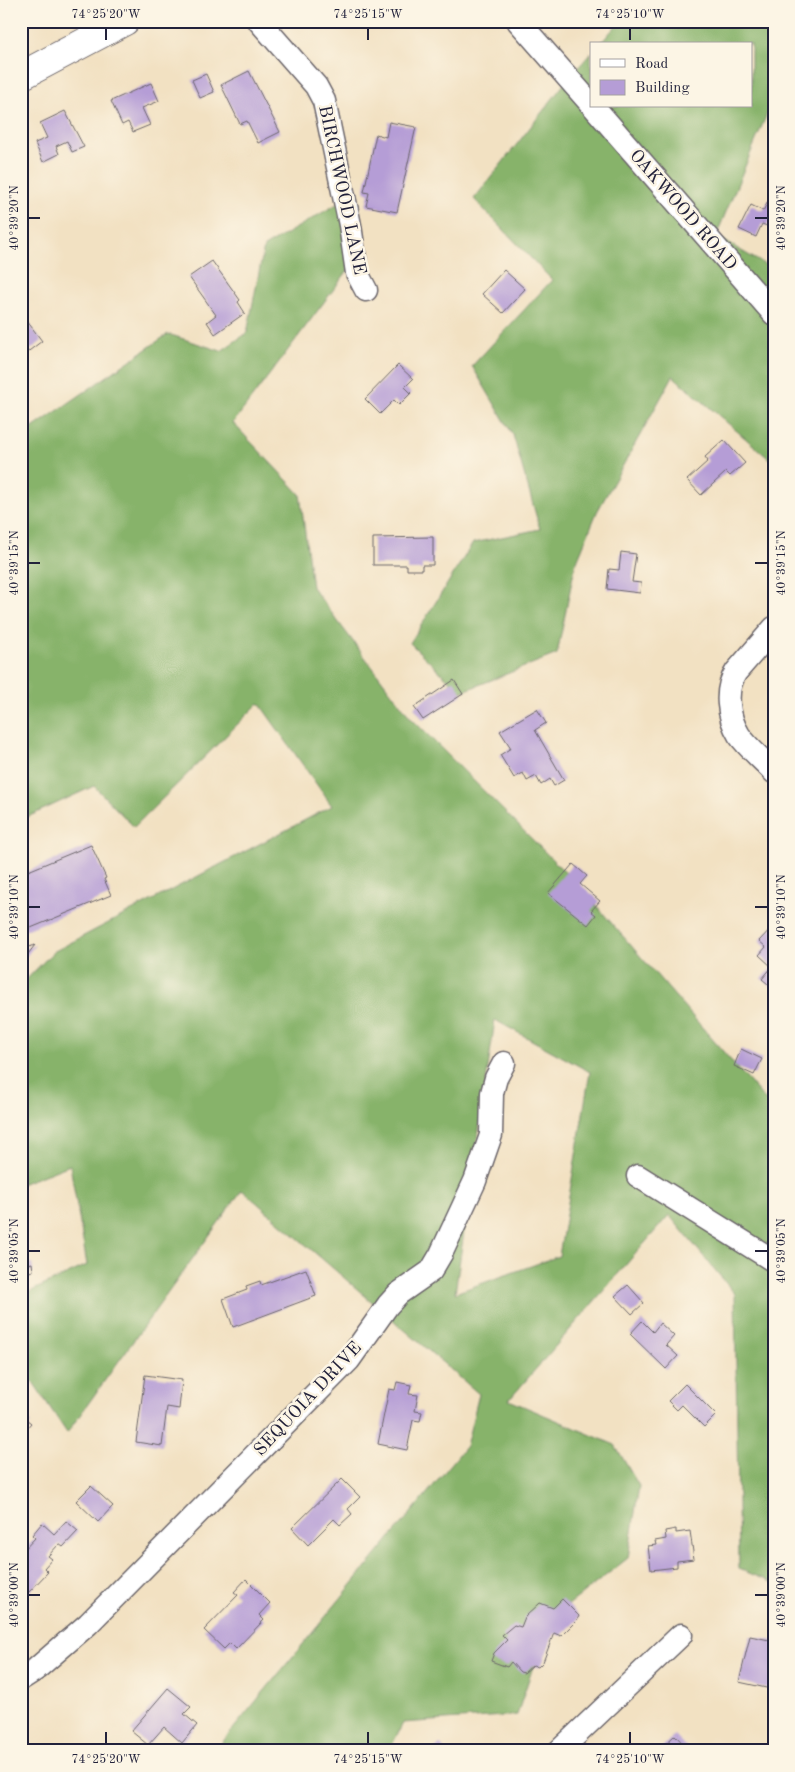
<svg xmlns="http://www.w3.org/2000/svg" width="795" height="1772" viewBox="0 0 795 1772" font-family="'Old Standard TT',serif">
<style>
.forest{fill:#87b36b;stroke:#546a53;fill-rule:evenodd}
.building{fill:#b59dd6}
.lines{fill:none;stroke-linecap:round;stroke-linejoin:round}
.minor-casing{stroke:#6b656a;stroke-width:25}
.major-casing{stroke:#6b656a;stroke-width:30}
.minor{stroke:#fff;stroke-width:22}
.major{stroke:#fff;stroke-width:28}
.ticks{fill:none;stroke:#22223b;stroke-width:2}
.labels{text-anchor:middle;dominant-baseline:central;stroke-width:5;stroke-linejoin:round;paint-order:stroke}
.street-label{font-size:18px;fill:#22223b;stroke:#fcf5e5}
.neatline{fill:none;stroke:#22223b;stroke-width:2}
.ticks-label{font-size:12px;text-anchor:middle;fill:#22223b}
</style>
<rect width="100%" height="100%" fill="#fcf5e5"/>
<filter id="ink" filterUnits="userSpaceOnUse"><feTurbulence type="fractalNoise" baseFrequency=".02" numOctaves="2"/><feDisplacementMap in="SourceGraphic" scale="10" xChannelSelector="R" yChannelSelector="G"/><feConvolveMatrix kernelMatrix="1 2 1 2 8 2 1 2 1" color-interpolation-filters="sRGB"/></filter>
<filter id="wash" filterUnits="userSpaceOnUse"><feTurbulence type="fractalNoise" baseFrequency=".0096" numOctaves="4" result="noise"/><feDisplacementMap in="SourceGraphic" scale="20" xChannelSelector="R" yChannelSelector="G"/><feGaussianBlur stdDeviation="1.12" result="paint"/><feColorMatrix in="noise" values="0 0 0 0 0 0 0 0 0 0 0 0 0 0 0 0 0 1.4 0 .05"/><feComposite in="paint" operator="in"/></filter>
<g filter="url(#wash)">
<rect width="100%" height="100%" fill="#f2e1c2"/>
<path class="forest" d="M620,21H774V97L716,236L774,270V463L673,376L597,512L575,566L557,654L461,692L410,643L473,543L540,529L513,435L472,366L552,280L474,199L568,79L591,53V106H751V44H600Z
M342,201L355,261L233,423L300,494L312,587L410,717L581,888L774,1110V1583L739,1569L735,1294L669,1215L509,1400L615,1445L639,1486L628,1558L548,1621L517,1715L403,1723L389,1751H215L466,1446L479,1394L242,1190L67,1433L21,1364V1296L87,1265L70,1165L21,1184V985L53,952L332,806L259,703L134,827L94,786L21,820V436L168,334L221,351L247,333L264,247ZM495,1020L590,1072L559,1256L455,1293Z"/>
<g id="blocks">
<path class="building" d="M249,71L280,132L258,143L247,121L240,124L221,85Z
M206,74L214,92L200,98L192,80Z
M151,83L159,101L142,108L150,125L133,132L128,122L122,125L111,101Z
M65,111L84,147L72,152L67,141L56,146L59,154L43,162L35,143L47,138L40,123Z
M389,122L416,127L397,212L366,206L369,193L364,192L376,134L386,137Z
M774,190V218L771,217L767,226L762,224L756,237L739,229L751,205L763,211Z
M212,261L240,300L238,302L245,313L215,334L207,322L216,315L189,277Z
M504,270L525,289L503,313L482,294Z
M21,313L42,341L21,357Z
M398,365L413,379L405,387L411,393L399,405L394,400L380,414L365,399Z
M724,440L745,463L730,476L726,472L701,495L687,480L708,461L705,457Z
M433,537V565H422V570H407V565H373V538Z
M621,552L636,554L632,582L641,583L640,593L607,589L609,569L619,570Z
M454,680L463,694L423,720L414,707Z
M537,709L546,723L535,730L564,780L554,786L550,779L541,785L536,776L527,781L523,773L514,778L500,755L511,748L500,731Z
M91,845L106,878L104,879L111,895L21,932V874Z
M573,864L587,876L580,884L600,901L591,911L596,915L588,925L548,893Z
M774,925V989L762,979L772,967L759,955L766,947L759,941Z
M35,945L21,963V950Z
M741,1049L762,1059L754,1075L734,1066Z
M32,1263L33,1271L21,1274V1266Z
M306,1269L316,1296L233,1327L223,1299L247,1290L246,1286L260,1281L261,1285Z
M628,1285L644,1303L632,1314L615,1296Z
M642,1321L653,1332L660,1323L674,1336L666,1345L678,1356L666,1369L630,1334Z
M145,1375L182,1380L179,1409L167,1407L162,1446L136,1442Z
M397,1382L411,1385L409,1394L418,1395L415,1411L422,1412L420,1421L413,1420L407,1450L378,1444L389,1389L395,1390Z
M685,1384L716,1415L704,1427L682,1405L677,1410L668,1401Z
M21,1415L31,1423L21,1435Z
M342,1479L360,1497L348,1509L352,1514L340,1525L334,1519L308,1545L292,1528Z
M91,1486L113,1506L98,1522L76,1501Z
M66,1521L78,1531L63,1547L59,1544L48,1556L52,1559L44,1568L48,1572L29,1592L21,1585V1553L35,1538L32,1535L42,1523L54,1534Z
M676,1529V1533L690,1531L694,1559L677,1561V1567L651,1570L648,1546L656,1545L655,1541L666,1539L665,1531Z
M246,1579L270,1603L259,1615L264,1620L236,1649L230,1643L224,1649L204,1630L238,1595L234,1592Z
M562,1599L579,1616L577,1620L561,1636L554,1633L543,1662L538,1667L533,1665L524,1673L520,1672L511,1662L507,1667L491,1661L494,1653L507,1640L502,1635L514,1625L521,1627L525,1617L540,1603L553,1608Z
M750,1636L774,1641V1678L771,1689L739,1682Z
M168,1688L191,1707L184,1714L197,1725L182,1743L164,1727L148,1745L131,1731Z
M675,1735L690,1751H658Z
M440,1744L446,1751H433Z"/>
</g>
</g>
<g filter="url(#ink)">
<use href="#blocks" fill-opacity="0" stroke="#6b656a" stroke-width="1"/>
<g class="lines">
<defs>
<path id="minor" d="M259,21L316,86L324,101L350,225L357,273L366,290
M518,21L591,104
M593,106L774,314
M774,628L736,672C724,690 728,717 739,735C748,748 763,760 774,772
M638,1176L774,1261
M21,1679L35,1670L88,1624L349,1360L388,1305L398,1294L431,1271L441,1254L475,1181L491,1135L492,1093L496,1078L504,1063
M559,1751L681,1635"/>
<path id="major" d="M21,76L125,21"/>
</defs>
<use href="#minor" class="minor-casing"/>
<use href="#major" class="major-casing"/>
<use href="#minor" class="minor"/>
<use href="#major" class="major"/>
</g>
</g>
<path class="ticks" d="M106,28V40M368,28V40M630,28V40M28,218H40M755,218H768M28,563H40M755,563H768M28,907H40M755,907H768M28,1251H40M755,1251H768M28,1595H40M755,1595H768M106,1732V1744M368,1732V1744M630,1732V1744"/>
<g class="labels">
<g class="street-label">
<text transform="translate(342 190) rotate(78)">BIRCHWOOD LANE</text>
<text transform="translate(683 210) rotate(49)">OAKWOOD ROAD</text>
<text transform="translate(308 1399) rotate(-47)">SEQUOIA DRIVE</text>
</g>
</g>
<rect width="795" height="1772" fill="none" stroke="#fcf5e5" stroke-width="55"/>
<rect x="590" y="42" width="162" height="65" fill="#fcf5e5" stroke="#a5a1a1"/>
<rect x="600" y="59" width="25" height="8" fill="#ffffff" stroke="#a5a1a1"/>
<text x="635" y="68" font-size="15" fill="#22223b">Road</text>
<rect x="600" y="80" width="25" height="15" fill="#b59dd6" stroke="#a5a1a1"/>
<text x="635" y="92" font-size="15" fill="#22223b">Building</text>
<rect x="28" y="28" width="740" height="1716" class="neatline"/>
<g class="ticks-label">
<text x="106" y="18">74°25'20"W</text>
<text x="368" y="18">74°25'15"W</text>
<text x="630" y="18">74°25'10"W</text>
<text transform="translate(14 218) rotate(-90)" y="4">40°39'20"N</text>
<text transform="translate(781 218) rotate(-90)" y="4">40°39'20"N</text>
<text transform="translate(14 563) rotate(-90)" y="4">40°39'15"N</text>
<text transform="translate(781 563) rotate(-90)" y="4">40°39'15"N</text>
<text transform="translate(14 907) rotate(-90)" y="4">40°39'10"N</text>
<text transform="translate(781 907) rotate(-90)" y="4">40°39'10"N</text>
<text transform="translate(14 1251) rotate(-90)" y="4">40°39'05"N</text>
<text transform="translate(781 1251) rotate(-90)" y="4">40°39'05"N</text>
<text transform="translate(14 1595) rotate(-90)" y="4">40°39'00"N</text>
<text transform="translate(781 1595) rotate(-90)" y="4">40°39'00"N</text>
<text x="106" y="1763">74°25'20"W</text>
<text x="368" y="1763">74°25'15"W</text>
<text x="630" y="1763">74°25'10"W</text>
</g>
</svg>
